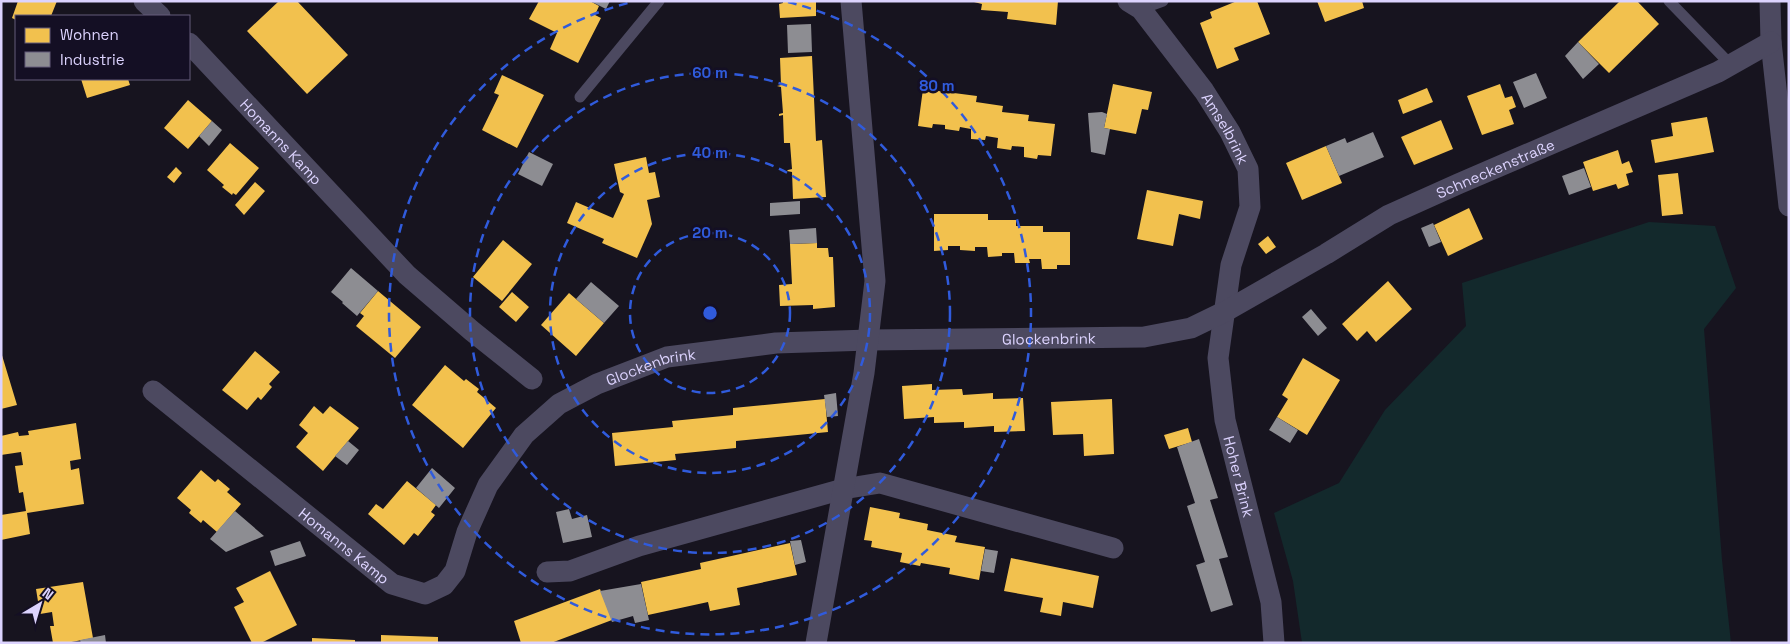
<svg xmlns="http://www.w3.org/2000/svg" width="1790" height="644" viewBox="0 0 1790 644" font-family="'Space Grotesk',sans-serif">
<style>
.green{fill:#13292c}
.homes{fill:#f2c14e}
.industry{fill:#8d8d92}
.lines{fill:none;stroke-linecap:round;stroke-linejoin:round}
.service{stroke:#4c4960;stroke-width:11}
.minor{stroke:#4c4960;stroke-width:21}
.ring{fill:none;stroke:#305bdc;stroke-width:2.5;stroke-dasharray:9 6}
.labels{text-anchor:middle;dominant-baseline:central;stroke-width:5;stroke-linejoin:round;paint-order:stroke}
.street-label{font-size:15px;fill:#dcd3fe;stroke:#140f24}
.centre{fill:#305bdc;stroke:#140f24;stroke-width:2.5}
.ring-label{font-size:15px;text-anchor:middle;font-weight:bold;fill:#305bdc;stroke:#140f24;stroke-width:5;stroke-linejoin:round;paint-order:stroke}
</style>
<rect width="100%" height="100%" fill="#17141f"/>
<path class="green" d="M1649,222L1715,226L1736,288L1704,329L1722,560L1731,643H1302L1293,581L1274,513L1339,483L1385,410L1466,326L1462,283Z"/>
<path class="homes" d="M18,1H57L51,16H16V20L12,18Z
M279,1H297L348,55L307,94L247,31Z
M539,1H590L599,6L595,15L601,18L578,63L550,49L557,33L529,19Z
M783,1H816V16L780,18L779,4L783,3Z
M970,1H1058L1056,25L1007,19L1008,12L981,10L982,4Z
M1237,1H1257L1270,34L1234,48L1239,60L1217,69L1200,23L1212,18L1210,12Z
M1317,1H1362L1364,8L1325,22Z
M1620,1H1637L1659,24L1609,73L1578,42Z
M812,56L816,141L822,140L826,197L793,199L792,172L787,171L788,170L792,169L790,143H784L783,115L779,116V114L783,113L781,87L777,86L781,85L780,58Z
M502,75L544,95L517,148L482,130L499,95L494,93Z
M81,79H128L130,85L87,98Z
M1113,84L1152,92L1148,110L1142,109L1136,134L1104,128Z
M1500,84L1505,98L1512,96L1516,107L1509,110L1514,124L1482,135L1467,96Z
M1427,88L1433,102L1403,114L1398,100Z
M923,89L977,96L976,102L1003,106L1002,112L1029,115L1028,121L1055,124L1051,156L1038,155L1037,159L1024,157V147L1012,146L1011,150L997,148L998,138L986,136L985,140L971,139V129L960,127L959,131L945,129V125L933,124L932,128L918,126Z
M188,100L212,121L188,149L164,128Z
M1707,117L1714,152L1655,163L1651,140L1673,136L1671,123Z
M1441,120L1453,149L1414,165L1401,137Z
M230,143L259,168L236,195L233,193L232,195L222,187L224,185L207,170Z
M1326,146L1342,183L1302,200L1286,163Z
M1618,150L1622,164L1629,161L1633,172L1626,174L1629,185L1618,189L1616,184L1593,191L1583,162Z
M646,157L649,173L655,172L660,197L647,200L652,224L637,258L602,243L604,239L567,223L576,202L613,218L624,194L620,192L614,164Z
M176,167L182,173L174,183L167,177Z
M1678,173L1683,214L1662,216L1658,175Z
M255,182L265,191L244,215L235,205Z
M1147,190L1203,201L1200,219L1179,214L1173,246L1137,239Z
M1469,208L1483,239L1448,256L1434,225Z
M934,214H988V220H1016V226H1043V232H1070V265H1057V269H1042L1041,259H1029L1030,263H1015L1014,253H1002V256L988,257L987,247H975V251L960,250V246H948V250L934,251Z
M1268,236L1276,247L1266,254L1258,244Z
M503,240L532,264L502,301L473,277Z
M817,243V248H828L829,257H833L835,307L813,309V305L780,306L779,285L792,284L790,244Z
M1388,281L1412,309L1376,342L1367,331L1357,341L1342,324Z
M378,291L421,327L395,358L356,326L364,316L360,313Z
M512,292L529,307L516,322L499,307Z
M569,293L604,323L576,356L541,325Z
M255,351L280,372L269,384L272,387L261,400L258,397L247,410L222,390Z
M1,352L17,405L1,409Z
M1303,358L1340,380L1307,435L1277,417L1288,399L1282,395Z
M445,365L464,381L466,379L479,389L477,392L496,408L463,448L412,405Z
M932,384V390L962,389L963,395L993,393V399L1023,398L1025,431L994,432V426L964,428V422L934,423V417L904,419L902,386Z
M825,399L828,432L736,441V448L675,454L676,460L615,466L612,433L673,427L672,421L733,415V408Z
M1112,399L1114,454L1084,456L1083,434L1053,435L1051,402Z
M314,406L323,414L330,406L359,428L323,471L296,447L308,433L299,425Z
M76,423L81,459L70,461L71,470L79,468L84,504L27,513L30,534L1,540V515L26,511L23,492L19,493L15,466L23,465L21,452L1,455V436L18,432L19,436L29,435L28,431Z
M1188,428L1192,442L1169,449L1164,435Z
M201,470L215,482L218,479L230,489L227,492L241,504L217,532L203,520L201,523L189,513L191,510L177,498Z
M407,481L436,505L431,512L435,515L418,536L414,533L404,545L368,514L376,504L383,509Z
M870,507L900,513L899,518L928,524L927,530L957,536L955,542L985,547L979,580L949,574L950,568L921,563L920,566L900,562L902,553L871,547L872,541L864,540Z
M790,543L797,575L737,588L740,605L710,611L708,602L648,615L641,582L701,569L700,563Z
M1011,558L1099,576L1093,608L1063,602L1061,616L1040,612L1043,598L1004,591Z
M270,571L297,625L261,643H252L234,607L244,602L236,588Z
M83,582L93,638L66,643H53L50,626H54L52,612L40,614L36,589Z
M600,589L612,620L551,643H521L514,621Z
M381,635L438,637V643H381Z
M312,638L355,640V643H312Z"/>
<path class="industry" d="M590,1H610L606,9Z
M811,24L812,52L788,53L787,25Z
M1578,42L1599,64L1583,79L1565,56Z
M1536,73L1547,98L1524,108L1513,82Z
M1102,112L1107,114L1104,128L1110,129L1105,155L1091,152L1088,113Z
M212,121L222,130L209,146L199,136Z
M1373,132L1384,157L1339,176L1326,146L1345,138L1347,143Z
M529,152L553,164L542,186L518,174Z
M1584,168L1591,187L1569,195L1562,176Z
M800,201V214L770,216V203Z
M1433,223L1441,242L1429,247L1421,228Z
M816,228L817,243L790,244L789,230Z
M351,268L378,291L357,316L342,303L343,302L331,292Z
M591,282L619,306L604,323L576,299Z
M1311,309L1327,328L1318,336L1302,317Z
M836,393L838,416L827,417L824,395Z
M1277,417L1298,430L1290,443L1269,430Z
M1199,439L1218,498L1210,500L1228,557L1219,559L1233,605L1211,612L1196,565L1205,562L1187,506L1195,503L1177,447Z
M348,441L359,450L347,465L335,456Z
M432,468L455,488L439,508L416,488Z
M569,509L572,519L587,515L592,537L563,543L556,512Z
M235,511L264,536L226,552L210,539Z
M801,540L806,562L795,565L790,541Z
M300,541L306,556L275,566L270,551Z
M985,549L998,551L994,573L981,571Z
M641,584L649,620L635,623L633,616L612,622L600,591Z
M105,635L106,643H81L80,640Z"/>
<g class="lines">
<path class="service" d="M1669,1L1731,65
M1141,9L1163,1
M580,97L659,1"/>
<g class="minor">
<path d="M144,1L160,16"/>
<path id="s1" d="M1128,1L1141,9L1204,91L1230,132L1248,169L1250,207L1231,265L1218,358L1225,420L1271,602L1274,643"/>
<path d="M1770,1L1771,42L1789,206"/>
<path id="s2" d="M189,43L407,275L472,331L532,379"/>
<path id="s3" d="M153,391L392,584L425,594L444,585L455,571L467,532L488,485L524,435L559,404L597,384L667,357L776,343L869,340L1144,337L1191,328L1226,311L1326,254L1389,215L1458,184L1718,72L1771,42"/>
<path d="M547,572L570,571L639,546L843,489L880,483L1113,548"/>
<path d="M816,643L864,373L875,281L851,1"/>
</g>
</g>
<g class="ring">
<circle cx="710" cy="313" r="80"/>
<circle cx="710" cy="313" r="160"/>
<circle cx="710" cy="313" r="240"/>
<path d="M788 2A321 321 0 1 1 632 2"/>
</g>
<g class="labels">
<g class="street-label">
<text stroke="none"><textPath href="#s1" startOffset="162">Amselbrink</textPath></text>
<text stroke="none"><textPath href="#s2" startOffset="135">Homanns Kamp</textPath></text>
<text stroke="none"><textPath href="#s3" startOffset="1569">Schneckenstraße</textPath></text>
<text stroke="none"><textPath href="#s3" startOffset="1082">Glockenbrink</textPath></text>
<text stroke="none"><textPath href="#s3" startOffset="681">Glockenbrink</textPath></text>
<text stroke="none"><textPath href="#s1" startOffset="522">Hoher Brink</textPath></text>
<text stroke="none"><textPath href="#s3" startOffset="246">Homanns Kamp</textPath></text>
</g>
</g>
<circle cx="710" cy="313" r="8" class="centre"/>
<g class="ring-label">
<text x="710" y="78">60 m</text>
<text x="937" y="91">80 m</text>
<text x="710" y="158">40 m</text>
<text x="710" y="238">20 m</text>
</g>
<rect width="1790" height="644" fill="none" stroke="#dcd3fe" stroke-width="5"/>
<rect x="15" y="15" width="175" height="65" fill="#140f24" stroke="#645d7b"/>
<rect x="25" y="28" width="25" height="15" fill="#f2c14e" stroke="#645d7b"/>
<text x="60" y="40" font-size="15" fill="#dcd3fe">Wohnen</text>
<rect x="25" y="52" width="25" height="15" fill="#8d8d92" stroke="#645d7b"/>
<text x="60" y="65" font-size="15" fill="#dcd3fe">Industrie</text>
<g transform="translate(40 604) rotate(38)" stroke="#140f24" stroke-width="4" paint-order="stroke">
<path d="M0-4L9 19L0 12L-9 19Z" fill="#dcd3fe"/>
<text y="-8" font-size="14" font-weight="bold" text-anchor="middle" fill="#dcd3fe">N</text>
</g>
</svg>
